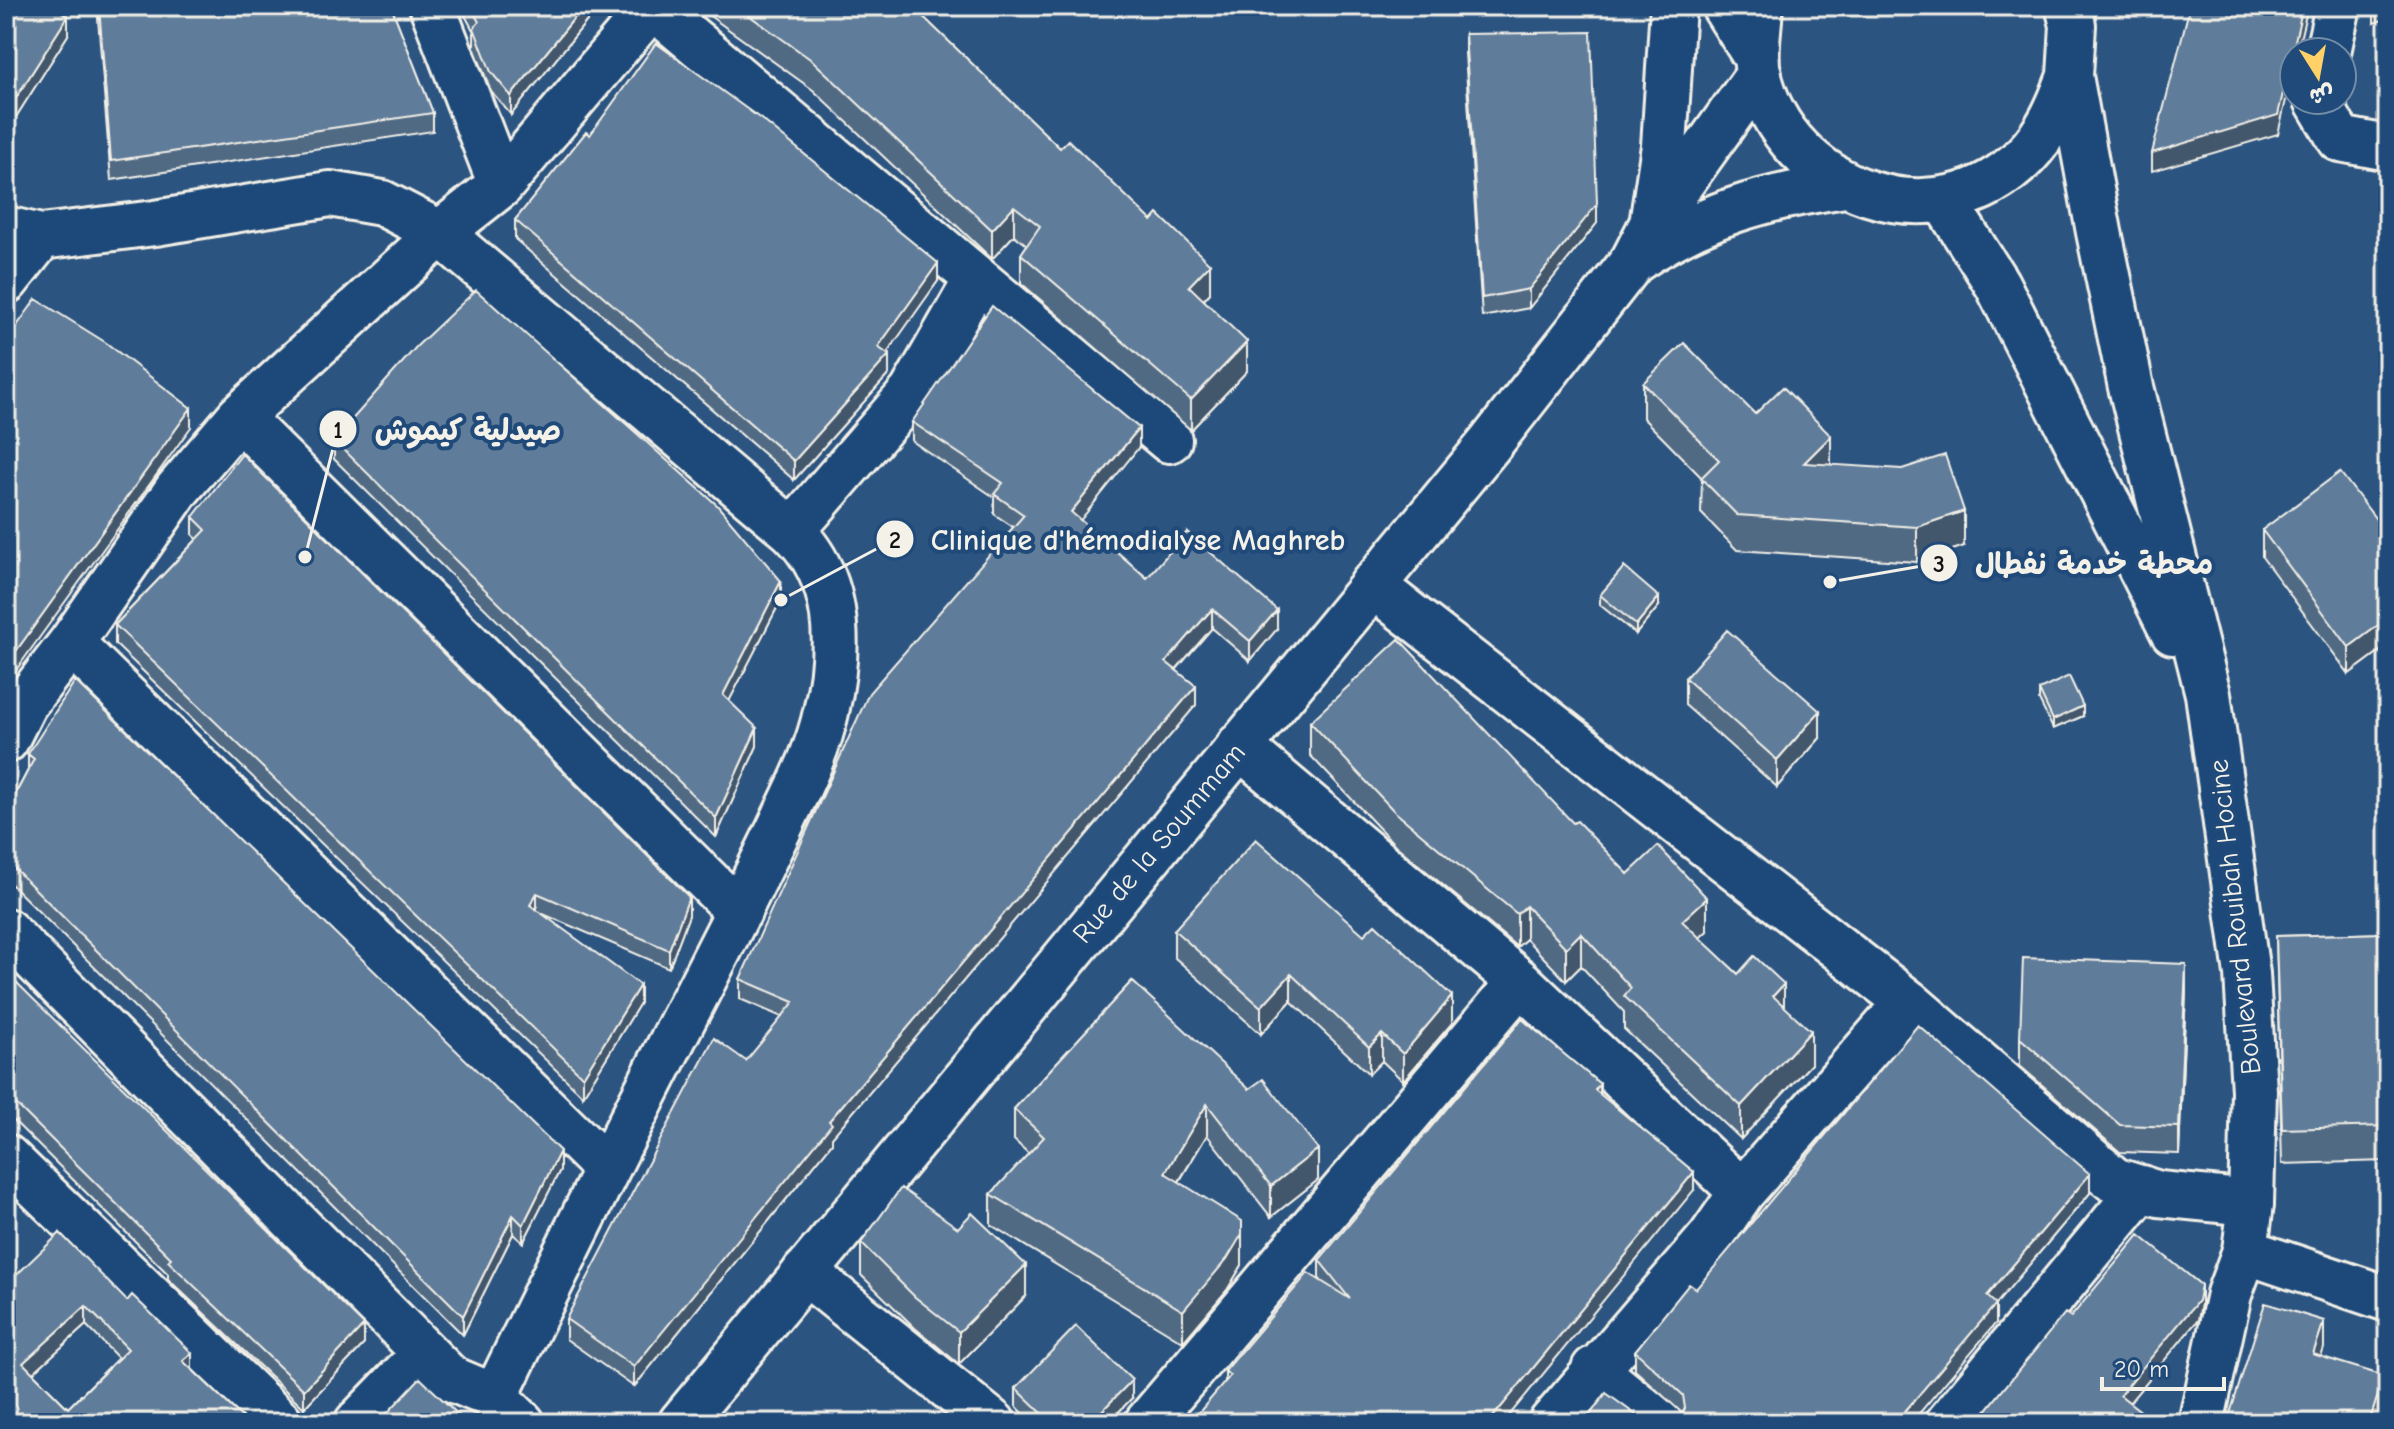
<svg xmlns="http://www.w3.org/2000/svg" width="2394" height="1429" viewBox="0 0 2394 1429" font-family="'Comic Neue','Playpen Sans Arabic',sans-serif">
<style>
.lines{fill:none;stroke-linecap:round;stroke-linejoin:round}
.minor-casing{stroke:#f4f1e8;stroke-width:50}
.major-casing{stroke:#f4f1e8;stroke-width:50}
.minor{stroke:#1f4a7a;stroke-width:44}
.major{stroke:#1f4a7a;stroke-width:44}
.wall{fill:#516a84;stroke:#f4f1e8;stroke-width:2;fill-rule:evenodd}
.shaded-wall{fill:#42566c;stroke:#f4f1e8;stroke-width:2}
.building{fill:#5e7b9a;stroke:#f4f1e8;stroke-width:2;fill-rule:evenodd}
.labels{text-anchor:middle;dominant-baseline:central;stroke-width:8;stroke-linejoin:round;paint-order:stroke}
.street-label{font-size:28px;fill:#f4f1e8;stroke:#1f4a7a}
.leader{fill:none;stroke:#f4f1e8;stroke-width:3}
.callout-dot{fill:#f4f1e8;stroke:#1f4a7a;stroke-width:3}
.mark-label{font-size:24px;text-anchor:middle;font-weight:bold;fill:#111}
.callout-label{font-size:30px;text-anchor:middle;font-weight:bold;fill:#f4f1e8;stroke:#1f4a7a;stroke-width:8;stroke-linejoin:round;paint-order:stroke}
</style>
<rect width="100%" height="100%" fill="#2c5481"/>
<filter id="ink" filterUnits="userSpaceOnUse"><feTurbulence type="fractalNoise" baseFrequency=".0125" numOctaves="2"/><feDisplacementMap in="SourceGraphic" scale="16" xChannelSelector="R" yChannelSelector="G"/><feConvolveMatrix kernelMatrix="1 2 1 2 8 2 1 2 1" color-interpolation-filters="sRGB"/></filter>
<g filter="url(#ink)">
<g class="lines">
<defs>
<path id="minor" d="M432,6L501,185
M652,6L1169,440
M2328,52L2338,6
M2317,100L2340,139L2388,148
M6,229L41,237L155,223L330,194L382,203L440,233L792,531C841,579 841,647 826,712C817,754 797,790 779,829C753,883 726,937 698,991C628,1125 561,1261 495,1397
M6,281L41,237
M239,417L739,912
M792,531L912,392L977,279
M1372,585L1908,1002L2114,1180L2159,1194L2251,1203
M71,643L606,1168
M6,740L24,704L71,643L177,490L239,417L440,233L501,185L652,6
M1239,746L1520,982L1742,1192
M6,931L450,1378L495,1397L522,1423
M6,1157L281,1423
M2245,1251L2388,1299
M805,1272L993,1423
M1594,1369L1660,1423
M357,1423L425,1353
M1147,1423L1520,982
M1551,1423L1711,1237L1742,1192L1908,1002
M1948,1423L2142,1188"/>
<path id="major" d="M1724,6L1756,57
M1760,6C1759,28 1754,52 1758,73C1785,192 1937,247 2026,155C2048,132 2059,106 2070,76
M2068,6L2073,25L2070,76L2099,232L2131,387L2208,694L2247,974L2254,1091L2251,1203L2245,1251L2229,1294L2201,1423
M1943,199L1997,284L2173,632
M1653,218L1664,146L1673,6
M1635,260C1703,214 1764,197 1845,185
M681,1423L1489,445L1633,261L1652,224L1759,74"/>
</defs>
<use href="#minor" class="minor-casing"/>
<use href="#major" class="major-casing"/>
<use href="#minor" class="minor"/>
<use href="#major" class="major"/>
</g>
<path class="wall" d="M6,6L68,35L14,120L6,115Z
M97,6H391L433,113V131L111,180Z
M460,6H599L511,115L491,91L474,47V32Z
M707,6H912L1210,293L1204,300L1247,371L1191,430L1021,283V254L1027,245L1014,235L992,259L813,90L707,14Z
M1465,34L1597,223L1529,308L1482,317L1465,53Z
M590,135L938,281L886,353L889,374L794,480L515,239V220Z
M1643,383L1755,414L1831,465L1964,546L1917,562L1737,550L1701,513L1702,478L1643,418Z
M912,422L1139,447L1080,520L1147,578L1277,629L1250,661L1212,628L1176,670L1196,705L832,1137V1143L634,1387L566,1339V1319L782,1017L740,999V979L1013,527L994,514V497L912,441Z
M334,440L781,600L729,701L757,746L716,837L334,459Z
M193,517L689,915L669,968L543,914L640,1003L583,1096L115,644V625L197,539L193,535Z
M2262,530L2388,535V645L2349,674L2262,557Z
M1600,595L1659,606L1636,634L1600,605Z
M1685,678L1820,738L1777,787L1685,705Z
M2039,690L2083,716L2053,729L2039,700Z
M1310,722L1573,823L1628,874L1707,931L1699,938L1738,974L1784,1006L1811,1064L1741,1139L1624,1029V1012L1581,966L1566,981L1526,939L1517,947L1395,845L1310,755Z
M28,754L560,1170L523,1243L513,1234L463,1335L6,879V812L28,770Z
M1174,930L1452,1023L1403,1081L1382,1061L1369,1074L1291,1001L1261,1034L1174,957Z
M2388,933V1161L2282,1164L2276,936Z
M6,972L364,1344L304,1408L168,1279V1274L6,1113Z
M1132,981L1318,1180L1271,1217L1207,1135L1179,1182L1242,1265L1227,1290L1183,1342L991,1225V1194L1029,1154L1014,1140V1109Z
M2186,991L2179,1154L2120,1152L2020,1066V1038Z
M1600,1095L1694,1190L1225,1382V1371L1322,1282L1319,1278V1260Z
M2090,1193L1996,1304V1323L1682,1413L1635,1370V1351L1696,1289Z
M60,1233L192,1370L248,1423H6ZM86,1325L118,1358L68,1408L33,1373Z
M861,1243L1026,1296L959,1364L915,1328L861,1275Z
M1016,1388L1132,1398L1108,1423H1033L1016,1406Z"/>
<path class="shaded-wall" d="M80,6H86L80,15Z
M584,6H599L511,115V96Z
M2303,6H2308L2297,52H2294V66L2278,134L2152,171V153Z
M2374,6H2388V18L2374,23Z
M68,16V35L14,120V101Z
M1597,204V223L1529,308V289Z
M1014,206V235L992,259V230Z
M938,263V281L878,366V347Z
M1210,264V293L1189,315V286Z
M1247,342V371L1191,430V400Z
M889,355V374L794,480V461Z
M191,408V427L6,684V665Z
M1139,428V447L1071,532V512Z
M1831,436V471L1804,463Z
M1964,511V546L1917,562V527Z
M781,581V600L723,713V695Z
M1659,597V606L1636,634V625Z
M1212,609V628L1166,681V662Z
M1277,610V629L1250,661V641Z
M2388,618V645L2349,674V647Z
M1196,686V705L832,1137V1143L634,1387V1367L829,1121Z
M2083,706V716L2053,729V720Z
M1820,711V738L1777,787V760Z
M757,728V746L716,837V818Z
M537,893V911L530,905Z
M689,897V915L669,968V950Z
M1707,898V931L1682,954V921Z
M1526,906V939L1517,947V914Z
M1581,933V966L1566,981V948Z
M2186,964V991L2179,1154V1127Z
M1291,974V1001L1261,1034V1007Z
M1784,984V1017L1773,996Z
M640,985V1003L583,1096V1077Z
M1452,996V1023L1403,1081V1054Z
M1811,1031V1064L1741,1139V1106Z
M1382,1034V1061L1369,1074V1047Z
M1600,1084V1102L1595,1090Z
M1207,1104V1135L1165,1204V1173Z
M1318,1149V1180L1271,1217V1186Z
M560,1151V1170L523,1243V1225Z
M1694,1172V1190L1503,1423H1488Z
M2090,1174V1193L1996,1304V1323L1911,1423H1895L1987,1296Z
M513,1215V1234L463,1335V1316Z
M1242,1234V1265L1227,1290L1183,1342V1311Z
M1026,1265V1296L959,1364V1332Z
M2201,1285V1304L2198,1320L2120,1414V1395Z
M86,1306V1325L23,1382V1363Z
M2324,1321V1348L2313,1381V1354Z
M364,1325V1344L304,1408V1390Z
M192,1353V1371L183,1361Z
M2384,1376V1403L2378,1423H2369Z
M1132,1380V1398L1108,1423H1090Z"/>
<path class="building" d="M6,6H52L68,16L14,101L6,96Z
M99,6H391L433,113L111,161Z
M470,6H584L511,96L491,72L474,28L479,22Z
M736,6H912L1060,148L1068,140L1152,221L1158,214L1210,264L1189,286L1247,342L1191,400L1021,254L1040,226L1014,206L992,230L813,61Z
M2190,6H2303L2278,115L2152,153Z
M1591,32L1597,204L1529,289L1482,298L1465,34Z
M656,43L765,122L938,263L878,347L889,355L794,461L515,220L586,132L590,135Z
M476,290L717,505L781,581L723,695L757,728L716,818L334,440L417,346Z
M36,299L105,342L191,408L6,665V341Z
M992,306L1139,428L1071,512L1147,578L1187,532L1277,610L1250,641L1212,609L1166,662L1196,686L829,1121L832,1124L634,1367L566,1319L714,1038L746,1061L794,1002L740,979L869,693L1024,515L994,494L1003,483L912,422Z
M1684,343L1755,414L1783,387L1831,436L1804,463L1902,469L1945,455L1964,511L1917,527L1737,515L1701,478L1719,460L1643,383Z
M242,454L689,897L669,950L537,893L530,905L640,985L583,1077L115,625L206,530L193,517Z
M2340,472L2388,535V618L2349,647L2262,530Z
M1624,567L1659,597L1636,625L1600,595Z
M1727,630L1820,711L1777,760L1685,678Z
M1399,639L1573,823L1577,821L1628,874L1658,846L1707,898L1682,921L1738,974L1754,956L1784,984L1773,996L1811,1031L1741,1106L1624,996L1631,988L1581,933L1566,948L1526,906L1517,914L1395,812L1310,722Z
M2069,676L2083,706L2053,720L2039,690Z
M75,681L560,1151L523,1225L513,1215L463,1316L6,860V812L34,759L28,754Z
M1256,839L1364,935L1375,924L1452,996L1403,1054L1382,1034L1369,1047L1291,974L1261,1007L1174,930Z
M2388,933V1126L2282,1129L2276,936Z
M2023,958L2186,964L2179,1127L2120,1125L2020,1038Z
M6,972L364,1325L304,1390L168,1261L171,1258L6,1094Z
M1132,981L1249,1089L1263,1079L1318,1149L1271,1186L1207,1104L1165,1173L1242,1221V1234L1227,1259L1183,1311L991,1194L1044,1137L1014,1109Z
M1522,1019L1600,1084L1595,1090L1694,1172L1488,1423H1190L1230,1376L1225,1371L1308,1273L1350,1299L1319,1260Z
M1918,1025L2090,1174L1987,1296L1996,1304L1895,1423H1675L1679,1421L1685,1408L1683,1395L1635,1351L1689,1284L1696,1289Z
M901,1188L958,1228L972,1213L1026,1265L959,1332L915,1297L861,1243Z
M60,1233L127,1301L132,1295L192,1353L183,1361L248,1423H6V1285ZM86,1306L128,1349L68,1408L23,1363Z
M2139,1235L2201,1285L2198,1301L2120,1395L2156,1423H1976L2065,1313L2071,1317Z
M2265,1303L2324,1321L2313,1354L2384,1376L2369,1423H2227Z
M1076,1326L1132,1380L1090,1423H1052L1016,1388Z
M420,1378L467,1423H378Z
M1606,1393L1647,1423H1584Z"/>
</g>
<g class="labels">
<g class="street-label">
<text transform="translate(1159 843) rotate(-50)">Rue de la Soummam</text>
<text transform="translate(2235 917) rotate(-96)">Boulevard Rouibah Hocine</text>
</g>
</g>
<path class="leader" d="M305 557L338 429M781 600L895 539M1830 582L1939 563"/>
<g class="callout-dot">
<circle cx="305" cy="557" r="8"/>
<circle cx="781" cy="600" r="8"/>
<circle cx="1830" cy="582" r="8"/>
<circle cx="338" cy="429" r="20"/>
<circle cx="895" cy="539" r="20"/>
<circle cx="1939" cy="563" r="20"/>
</g>
<g class="mark-label">
<text x="338" y="438">1</text>
<text x="895" y="548">2</text>
<text x="1939" y="572">3</text>
</g>
<g class="callout-label">
<text x="468" y="440">صيدلية كيموش</text>
<text x="1138" y="550">Clinique d'hémodialyse Maghreb</text>
<text x="2094" y="574">محطة خدمة نفطال</text>
</g>
<rect width="2394" height="1429" fill="none" stroke="#1f4a7a" stroke-width="32"/>
<rect x="16" y="16" width="2362" height="1397" fill="none" stroke="#f4f1e8" stroke-width="3" filter="url(#ink)"/>
<g transform="translate(2318 76) rotate(169)"><circle r="38" fill="#1f4a7a" stroke="#748da6" stroke-width="2"/>
<path d="M0-6L14 30L0 20L-14 30Z" fill="#ffd166"/>
<text y="-12" font-size="22" font-weight="bold" text-anchor="middle" fill="#f4f1e8">ش</text>
</g>
<path d="M2102 1377v12h122v-12" fill="none" stroke="#f4f1e8" stroke-width="4"/>
<text x="2114" y="1377" font-size="24" fill="#f4f1e8" stroke="#1f4a7a" stroke-width="6" paint-order="stroke">20 m</text>
</svg>
